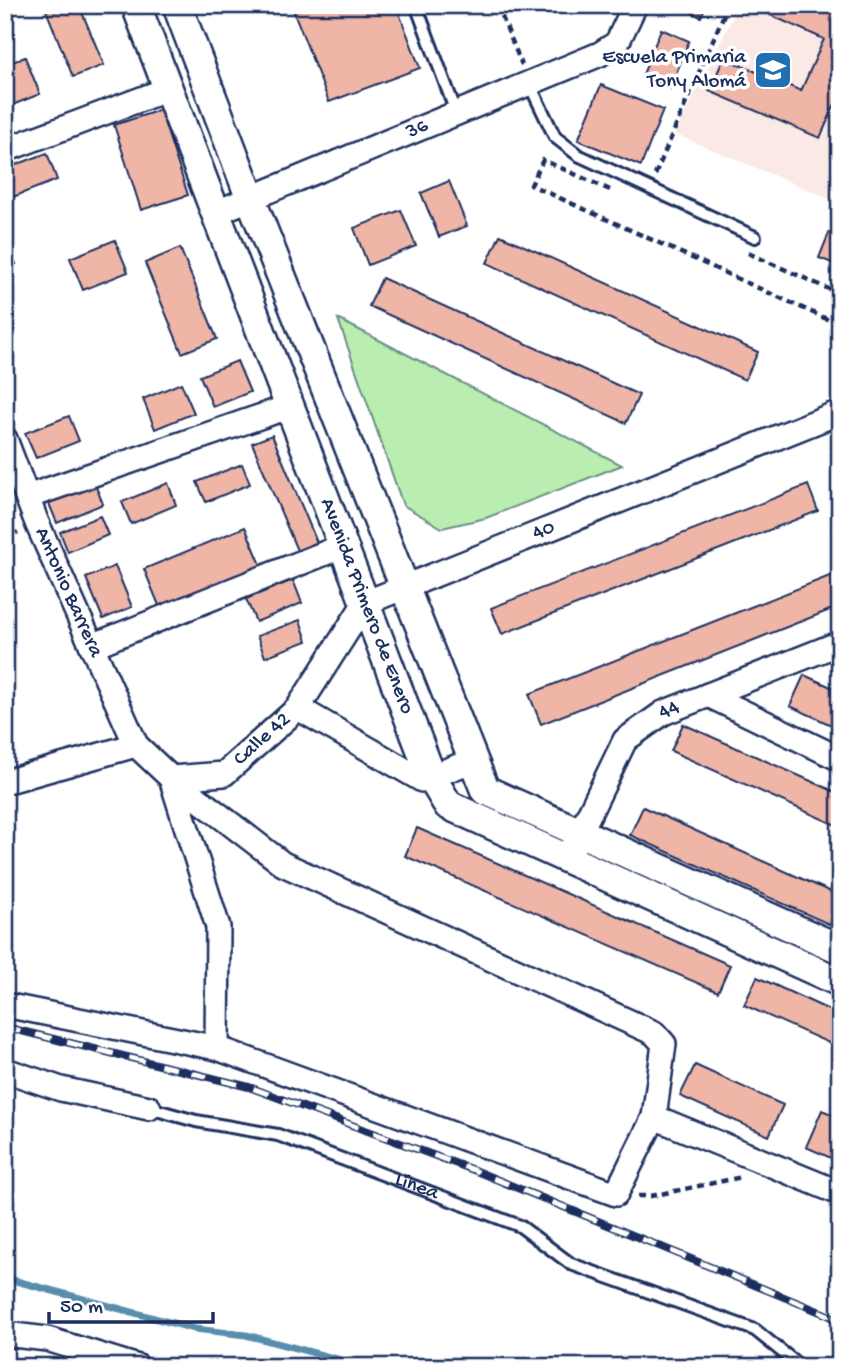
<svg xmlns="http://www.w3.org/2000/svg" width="845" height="1372" viewBox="0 0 845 1372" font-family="'Gochi Hand',sans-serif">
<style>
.built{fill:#fae9e5}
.green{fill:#b9eeb0;stroke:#6a8e87;stroke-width:2}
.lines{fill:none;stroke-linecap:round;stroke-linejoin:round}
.stream{stroke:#588eab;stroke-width:7}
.building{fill:#efb6a8;stroke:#1b2f5e;stroke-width:2}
.service-casing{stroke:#1b2f5e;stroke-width:16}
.minor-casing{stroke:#1b2f5e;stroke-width:28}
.tertiary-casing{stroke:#1b2f5e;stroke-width:33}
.path{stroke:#1b2f5e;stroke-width:4.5;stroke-dasharray:7 5;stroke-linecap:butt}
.service{stroke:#fff;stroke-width:10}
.minor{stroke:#fff;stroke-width:23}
.tertiary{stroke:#fff;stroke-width:28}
.rail-casing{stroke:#1b2f5e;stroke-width:8}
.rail{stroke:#fff;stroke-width:5;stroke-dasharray:16;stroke-linecap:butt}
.labels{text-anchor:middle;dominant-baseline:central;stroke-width:7;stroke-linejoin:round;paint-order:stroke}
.poi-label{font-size:21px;fill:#1b2f5e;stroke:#fff;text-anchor:end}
.street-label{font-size:21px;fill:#1b2f5e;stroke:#fff}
</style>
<rect width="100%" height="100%" fill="#fff"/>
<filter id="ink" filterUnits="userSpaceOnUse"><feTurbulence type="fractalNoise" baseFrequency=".0143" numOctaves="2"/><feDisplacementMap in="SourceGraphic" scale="14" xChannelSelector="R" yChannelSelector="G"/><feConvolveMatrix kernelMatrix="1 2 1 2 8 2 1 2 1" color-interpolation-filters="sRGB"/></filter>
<g filter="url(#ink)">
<path class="built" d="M739,5H840V203L675,134Z"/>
<path class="green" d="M338,319L622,465L486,518L442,528L403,505Z"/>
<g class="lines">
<path class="stream" d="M5,1278L195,1329L246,1335L367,1367"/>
</g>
<path class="building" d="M44,5H79L104,65L73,77Z
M296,5H396L420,68L329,102L292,7Z
M681,5H706L701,17L680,8Z
M774,5L840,8V93L820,138L709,91L724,58L801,91L824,39L770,15Z
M661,29L689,41L670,89L642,77Z
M25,57L40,94L5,108V65Z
M601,85L663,110L641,166L578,140Z
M160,110L188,195L141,210L114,125Z
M47,153L57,180L5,200V169Z
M449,181L467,226L439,237L421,193Z
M401,210L416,246L368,265L354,228Z
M829,233L840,237V266L819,258Z
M500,235L758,352L745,380L487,263Z
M115,240L128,272L83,290L70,258Z
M5,241L16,264L5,269Z
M180,248L217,339L182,353L145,263Z
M382,278L639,395L626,423L369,306Z
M237,361L250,392L213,407L200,376Z
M181,383L194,413L155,429L143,399Z
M69,416L79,441L36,458L25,433Z
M272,435L318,545L298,553L252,443Z
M242,464L250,484L206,502L197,482Z
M94,482L103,504L57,523L48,501Z
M168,483L176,505L131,524L122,502Z
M808,485L818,511L502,634L491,608Z
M100,516L108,535L68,552L60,532Z
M245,527L262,567L160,608L144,569Z
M115,566L132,607L103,619L86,578Z
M840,572V606L541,724L529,694Z
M293,580L302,603L256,622L246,599Z
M300,620L307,641L265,657L257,636Z
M804,675L840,691V729L790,706Z
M683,724L840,794V827L671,751Z
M643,807L840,896V929L630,835Z
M417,828L730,965L718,992L405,856Z
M757,977L840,1015V1048L744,1005Z
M695,1065L783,1105L769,1136L680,1096Z
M822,1110L840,1118V1162L806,1147Z"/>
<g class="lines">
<defs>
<g id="service">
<path d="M416,5L456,112"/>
<path d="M529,83L555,137L578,155L755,237"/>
<path id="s1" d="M149,1108L196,1121L278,1135L520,1226L571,1264L755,1330L801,1367"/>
</g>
<g id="minor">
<path d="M5,150L168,89"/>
<path id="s2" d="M215,213L600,54L617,43L635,5"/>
<path id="s3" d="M5,439L37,523L136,745"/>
<path d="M27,497L288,407"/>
<path d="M92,646L343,546"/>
<path d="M708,695L840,759"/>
<path d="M298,708L422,780L474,760"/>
<path d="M171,778L218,927L217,1048"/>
<path id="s4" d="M5,782L136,745L171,778L224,774L298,708L365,603L840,412"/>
<path id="s5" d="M574,845L625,740L663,713L840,643"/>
<path d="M5,1005L217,1048L616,1194L654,1117L664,1044L654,1033L283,864L171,778"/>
<path d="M5,1070L61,1089L149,1108"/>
<path d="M654,1117L840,1193"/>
<path d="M5,1334L47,1339L138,1367"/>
</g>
<g id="tertiary">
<path id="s6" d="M136,5L432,778L448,805L840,982"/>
<path d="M177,5L250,197L485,790L840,949"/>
</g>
</defs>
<use href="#service" class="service-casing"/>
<use href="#minor" class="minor-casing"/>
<use href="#tertiary" class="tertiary-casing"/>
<path class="path" d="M497,5L522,65
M655,175L728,5
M610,190L543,160L531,185L840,325
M748,253L840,294
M5,538L18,532
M638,1196H651L742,1177"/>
<use href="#service" class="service"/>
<use href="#minor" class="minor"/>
<use href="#tertiary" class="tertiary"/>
<defs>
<path id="rail" d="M5,1027L249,1087L476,1171L840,1320"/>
</defs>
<use href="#rail" class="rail-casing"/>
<use href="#rail" class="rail"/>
</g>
</g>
<defs>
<symbol id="school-square" viewBox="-11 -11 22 22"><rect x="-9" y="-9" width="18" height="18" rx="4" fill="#1f6fb2" stroke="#fff"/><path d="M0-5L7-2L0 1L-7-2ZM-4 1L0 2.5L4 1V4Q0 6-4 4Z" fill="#fff"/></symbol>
</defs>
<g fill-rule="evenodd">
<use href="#school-square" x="751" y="48" width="44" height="44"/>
</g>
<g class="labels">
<g class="poi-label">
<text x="746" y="58">Escuela Primaria<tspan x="746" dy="24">Tony Alomá</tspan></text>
</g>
<g class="street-label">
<text stroke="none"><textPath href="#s2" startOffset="219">36</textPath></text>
<text stroke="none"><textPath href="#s4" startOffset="654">40</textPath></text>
<text stroke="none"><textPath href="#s3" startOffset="166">Antonio Barrera</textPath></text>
<text stroke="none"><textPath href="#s6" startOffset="644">Avenida Primero de Enero</textPath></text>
<text stroke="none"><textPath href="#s5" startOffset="170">44</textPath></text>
<text stroke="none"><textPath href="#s4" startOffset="289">Calle 42</textPath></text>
<text stroke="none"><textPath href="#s1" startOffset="280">Línea</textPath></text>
</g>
</g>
<rect width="845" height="1372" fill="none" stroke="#fff" stroke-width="28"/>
<rect x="14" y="14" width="817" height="1344" fill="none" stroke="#1b2f5e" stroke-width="2.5" filter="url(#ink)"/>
<path d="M49 1312v10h164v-10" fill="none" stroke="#1b2f5e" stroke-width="3.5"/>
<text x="60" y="1312" font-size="21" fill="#1b2f5e" stroke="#ffffff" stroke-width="5" paint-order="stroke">50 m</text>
</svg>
